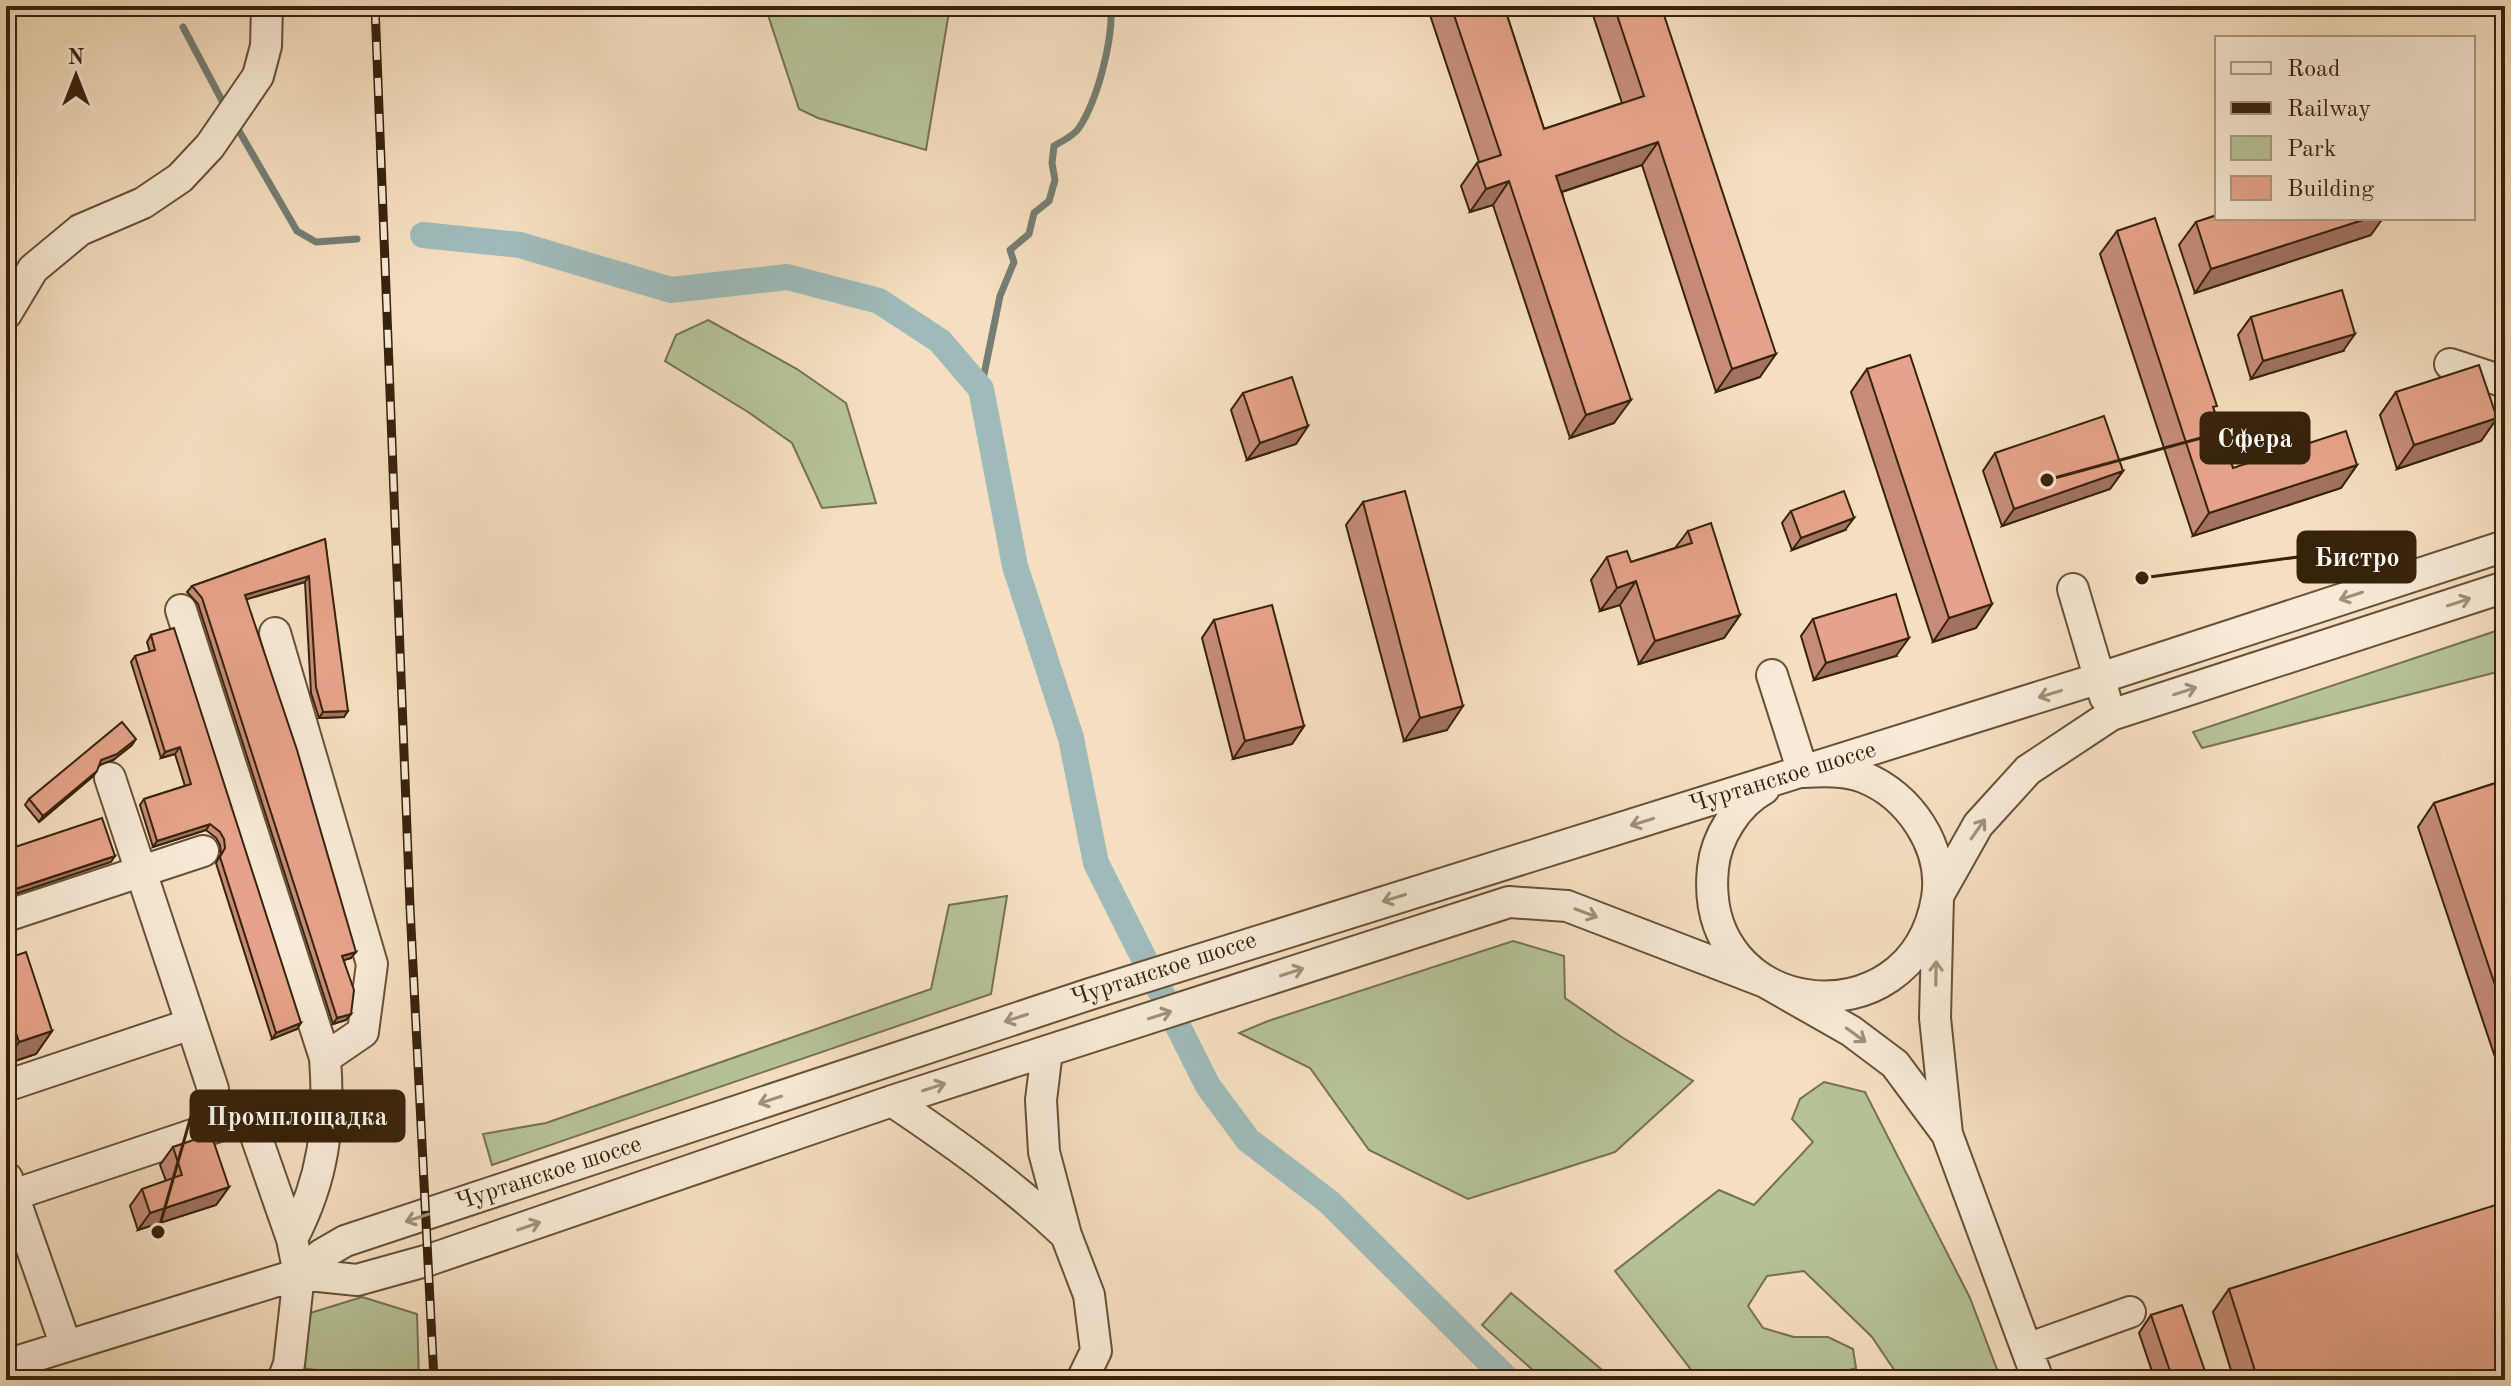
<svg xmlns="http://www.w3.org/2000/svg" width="2511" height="1386" viewBox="0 0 2511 1386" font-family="'Old Standard TT',serif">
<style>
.green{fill:#b6c397;stroke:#767251;stroke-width:2}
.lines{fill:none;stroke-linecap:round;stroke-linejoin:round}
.stream{stroke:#757e74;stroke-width:7}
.canal{stroke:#9ebbba;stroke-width:26}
.minor-casing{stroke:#665138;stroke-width:34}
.minor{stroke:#f8ead6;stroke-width:30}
.rail-casing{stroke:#37220b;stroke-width:9}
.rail{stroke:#f8ead6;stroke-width:6;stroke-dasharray:18;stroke-linecap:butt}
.wall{fill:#c68c78;stroke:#37220b;stroke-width:2}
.shaded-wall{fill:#a17261;stroke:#37220b;stroke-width:2}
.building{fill:#e6a38b;stroke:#37220b;stroke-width:2}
.oneway{stroke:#a1907b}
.labels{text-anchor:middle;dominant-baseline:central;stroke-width:6;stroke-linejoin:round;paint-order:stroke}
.street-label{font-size:24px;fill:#37220b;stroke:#f8ead6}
.leader{fill:none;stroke:#37220b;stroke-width:3}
.callout-dot{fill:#37220b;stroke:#f8ead6;stroke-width:3}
.callout{fill:#37220b;stroke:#37220b;stroke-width:3}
.callout-label{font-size:26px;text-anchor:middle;font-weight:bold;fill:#fff}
</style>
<rect width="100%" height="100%" fill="#f5dfc0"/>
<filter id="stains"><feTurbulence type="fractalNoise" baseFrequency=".0025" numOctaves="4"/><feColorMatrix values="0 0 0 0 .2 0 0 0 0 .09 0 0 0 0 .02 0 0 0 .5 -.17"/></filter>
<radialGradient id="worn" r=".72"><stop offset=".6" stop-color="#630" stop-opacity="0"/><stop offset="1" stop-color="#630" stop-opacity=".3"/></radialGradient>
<path class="green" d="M765,6H950L926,150L818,118L799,109Z
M708,320L797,369L846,403L876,503L822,508L792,443L748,412L665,361L676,335Z
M2505,628V670L2202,748L2193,732Z
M1007,896L991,994L492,1165L483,1134L546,1123L931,989L949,905Z
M1513,941L1564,956L1565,998L1620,1036L1693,1081L1615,1152L1468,1199L1369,1150L1310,1068L1239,1033L1268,1021Z
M1824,1082L1865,1092L1970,1298L2001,1380H1901L1872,1337L1804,1271L1767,1276L1748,1306L1763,1328L1794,1337H1828L1853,1349L1856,1368L1815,1380H1699L1615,1271L1719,1190L1754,1205L1813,1142L1792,1119L1800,1099Z
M1511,1293L1614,1380H1544L1482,1325Z
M362,1297L417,1314L419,1380H362V1377L302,1368L307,1314Z"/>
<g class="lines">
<path class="stream" d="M183,27L227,110
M235,124L297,231L316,242L357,239
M981,389L1000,296L1014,262L1010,250L1029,234L1034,213L1049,201L1055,180L1052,163L1054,146C1062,141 1074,136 1079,128C1098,99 1113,40 1111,6"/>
<path class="canal" d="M423,235L520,245L671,290L787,277L879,301L940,341L981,389L1015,566L1071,738L1096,863L1208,1086L1248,1140L1329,1202L1508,1380"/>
<defs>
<path id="minor" d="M6,314L33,269L80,230L143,203L180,178L210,146L258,76L266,46L267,6
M2450,364L2505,382
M2073,589L2105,697
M181,610L325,1058
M275,633L372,964L363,1032L325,1058C330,1125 324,1178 292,1239
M110,778L213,1089
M1764,789C1737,804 1716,837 1713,868C1697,1020 1912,1046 1937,898C1945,847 1909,795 1863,777C1845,770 1822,771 1803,772L1772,675
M6,916L203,851
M1047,1051L1041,1100L1044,1152L1066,1235L1089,1295L1096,1351L1082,1380
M6,1086L191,1024
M892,1101C953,1142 1012,1184 1066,1235
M7,1178L66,1346
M13,1195L249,1116L292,1239L299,1274L289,1364L283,1380
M299,1274L357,1280L429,1260L892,1101L1509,902L1567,906L1765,982L1851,1031L1895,1064L1947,1134
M2027,1349L2130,1312
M6,1365L299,1274L321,1255L345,1241L1090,994L2100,678L2505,546
M2038,1380L1947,1134L1935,1018L1938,896L1978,825L2028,770L2111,715L2505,587"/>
</defs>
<use href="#minor" class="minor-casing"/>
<use href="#minor" class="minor"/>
<defs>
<path id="rail" d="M375,6L410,907L434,1380"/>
</defs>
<use href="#rail" class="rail-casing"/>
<use href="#rail" class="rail"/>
</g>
<path class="wall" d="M1427,6H1504L1544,129L1622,103L1590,6H1661L1760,377L1716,392L1642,165L1562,192L1614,423L1570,438L1493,205L1470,212L1461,186L1477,163L1479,162Z
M2505,105V126L2502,109Z
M2505,132V165L2500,139Z
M2196,222L2371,235L2195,293L2179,245Z
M2117,231L2214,410L2233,468L2357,465L2341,488L2193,536L2100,254Z
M2251,317L2343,351L2251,379L2238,335Z
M1867,369L1992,604L1976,628L1933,642L1851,392Z
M2396,392L2497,418L2481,441L2397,469L2380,415Z
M1243,393L1308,426L1296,444L1247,460L1231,410Z
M1995,453L2123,471L2110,489L2002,526L1983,471Z
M1363,502L1447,730L1404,741L1346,525Z
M1791,511L1845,530L1792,550L1782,523Z
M1688,531L1740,615L1724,638L1639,664L1620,605L1600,611L1591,580L1607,557L1631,562L1675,548Z
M325,539L344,717L319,718L311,693L305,582L246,599L351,958L344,960L351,1014L346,1020L333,1024L198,604L187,592L192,586Z
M1813,619L1896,656L1814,680L1801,636Z
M1214,620L1304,726L1292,744L1233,759L1202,638Z
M151,635L297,1029L272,1039L216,863L221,854L220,845L216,838L206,830L153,847L140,805L144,799L185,786L175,754L161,758L131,662L135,656L150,652L147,642Z
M132,745L113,760L99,765L92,777L39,822L25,805L29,799Z
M2505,780V1087L2418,827L2434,803Z
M6,959L52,1031L36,1054L6,1064Z
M173,1147L229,1187L216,1205L138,1230L130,1206L142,1189L166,1181L160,1165Z
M2229,1289L2505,1380H2234L2213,1312Z
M2151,1315L2208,1380H2155L2139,1333Z"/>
<path class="shaded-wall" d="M1658,142L1642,165L1540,199L1556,176Z
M1509,181L1493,205L1470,212L1486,189Z
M2369,218H2383L2371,235L2195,293L2211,269Z
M2355,334L2343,351L2251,379L2263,361Z
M1776,354L1760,377L1716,392L1732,369Z
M1631,400L1614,423L1570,438L1586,415Z
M2497,418L2481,441L2397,469L2414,445Z
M1308,426L1296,444L1247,460L1260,443Z
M2357,465L2341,488L2193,536L2209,513Z
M2123,471L2110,489L2002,526L2014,509Z
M1854,518L1845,530L1792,550L1801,538Z
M309,576L305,582L241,601L245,595Z
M1636,581L1620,605L1600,611L1617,588Z
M1992,604L1976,628L1933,642L1949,618Z
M1740,615L1724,638L1639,664L1655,641Z
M1909,638L1896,656L1814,680L1826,663Z
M1463,706L1447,730L1404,741L1420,718Z
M348,711L344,717L319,718L323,712Z
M1304,726L1292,744L1233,759L1245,741Z
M136,739L132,745L113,760L97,766L101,760Z
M180,747L175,754L161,758L165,752Z
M97,771L92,777L39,822L43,816Z
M210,824L206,830L153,847L157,841Z
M115,856L111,862L6,897V892Z
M356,952L351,958L338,962L342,956Z
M351,1014L346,1020L333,1024L337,1018Z
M301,1023L297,1029L272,1039L276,1033Z
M52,1031L36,1054L6,1064V1060L19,1042Z
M229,1187L216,1205L138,1230L150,1213Z"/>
<path class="building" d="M1451,6H1504L1544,129L1644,96L1614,6H1661L1776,354L1732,369L1658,142L1556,176L1631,400L1586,415L1509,181L1486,189L1477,163L1501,155Z
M2217,215V218H2369L2211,269L2196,222Z
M2155,218L2217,406L2213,407L2233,468L2346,431L2357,465L2209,513L2117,231Z
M2342,290L2355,334L2263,361L2251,317Z
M1910,355L1992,604L1949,618L1867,369Z
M2479,365L2497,418L2414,445L2396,392Z
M1292,377L1308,426L1260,443L1243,393Z
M2104,416L2123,471L2014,509L1995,453Z
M1405,491L1463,706L1420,718L1363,502Z
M1844,491L1854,518L1801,538L1791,511Z
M1711,523L1740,615L1655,641L1636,581L1617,588L1607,557L1627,551L1631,562L1692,543L1688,531Z
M325,539L348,711L323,712L316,687L309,576L245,595L297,750L356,952L342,956L354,990L351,1014L337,1018L202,598L192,586Z
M1896,594L1909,638L1826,663L1813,619Z
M1272,605L1304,726L1245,741L1214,620Z
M174,628L301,1023L276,1033L220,857L225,848L224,839L220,832L210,824L157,841L144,799L191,784L180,747L165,752L135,656L155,650L151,635Z
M122,722L136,739L117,754L101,760L97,771L43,816L29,799Z
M2505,780V1015L2434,803Z
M102,818L115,856L6,892V850Z
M26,952L52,1031L19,1042L7,1006L6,1007V959Z
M211,1134L229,1187L150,1213L142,1189L182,1175L173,1147Z
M2505,1202V1380H2258L2229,1289Z
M2182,1305L2208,1380H2173L2151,1315Z"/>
<defs><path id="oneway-shaft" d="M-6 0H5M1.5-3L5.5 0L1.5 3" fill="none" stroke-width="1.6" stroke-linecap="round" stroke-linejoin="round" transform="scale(2)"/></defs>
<g class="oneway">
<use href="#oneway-shaft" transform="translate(2351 596) rotate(162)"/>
<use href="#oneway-shaft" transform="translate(2459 602) rotate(-18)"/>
<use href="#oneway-shaft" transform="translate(2185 691) rotate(-18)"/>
<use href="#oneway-shaft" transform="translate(2050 694) rotate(163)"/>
<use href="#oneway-shaft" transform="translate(1642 822) rotate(163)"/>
<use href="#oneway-shaft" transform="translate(1978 829) rotate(-55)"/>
<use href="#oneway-shaft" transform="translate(1394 898) rotate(163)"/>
<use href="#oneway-shaft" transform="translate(1586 913) rotate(21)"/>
<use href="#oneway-shaft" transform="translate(1292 972) rotate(-18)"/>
<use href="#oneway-shaft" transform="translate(1936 973) rotate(-89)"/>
<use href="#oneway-shaft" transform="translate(1160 1015) rotate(-18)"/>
<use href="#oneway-shaft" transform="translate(1016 1018) rotate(162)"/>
<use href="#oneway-shaft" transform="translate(1856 1035) rotate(36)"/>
<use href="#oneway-shaft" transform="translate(934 1087) rotate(-18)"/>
<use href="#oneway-shaft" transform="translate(770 1100) rotate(162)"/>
<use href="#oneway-shaft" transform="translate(417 1218) rotate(162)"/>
<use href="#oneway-shaft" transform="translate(529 1226) rotate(-19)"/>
</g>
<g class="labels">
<g class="street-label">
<text transform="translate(1783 778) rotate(-17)">Чуртанское шоссе</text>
<text transform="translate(1164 970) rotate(-18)">Чуртанское шоссе</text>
<text transform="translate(549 1174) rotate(-18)">Чуртанское шоссе</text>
</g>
</g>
<path class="leader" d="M2047 480L2201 438M2142 578L2298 557M158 1232L191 1116"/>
<g class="callout-dot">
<circle cx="2047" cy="480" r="8"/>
<circle cx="2142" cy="578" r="8"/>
<circle cx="158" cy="1232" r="8"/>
</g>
<g class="callout">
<rect x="2201" y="413" width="108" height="50" rx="8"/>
<rect x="2298" y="532" width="117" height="50" rx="8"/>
<rect x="191" y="1091" width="213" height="50" rx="8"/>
</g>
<g class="callout-label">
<text x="2255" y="447">Сфера</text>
<text x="2357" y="566">Бистро</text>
<text x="297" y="1125">Промплощадка</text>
</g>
<rect width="2511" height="1386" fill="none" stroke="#f5dfc0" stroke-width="32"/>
<rect x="8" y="8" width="2495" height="1370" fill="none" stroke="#37220b" stroke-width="4"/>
<rect x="16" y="16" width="2479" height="1354" fill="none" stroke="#37220b" stroke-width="2"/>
<rect x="2215" y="36" width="260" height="184" fill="#f8ead6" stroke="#ab9a85" stroke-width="2"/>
<rect x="2231" y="62" width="40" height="12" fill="#f8ead6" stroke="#ab9a85" stroke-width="2"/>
<text x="2287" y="76" font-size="24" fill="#37220b">Road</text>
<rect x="2231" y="102" width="40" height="12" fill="#37220b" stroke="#ab9a85" stroke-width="2"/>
<text x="2287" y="116" font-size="24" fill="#37220b">Railway</text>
<rect x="2231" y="136" width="40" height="24" fill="#b6c397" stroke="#ab9a85" stroke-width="2"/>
<text x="2287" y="156" font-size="24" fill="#37220b">Park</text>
<rect x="2231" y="176" width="40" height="24" fill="#e6a38b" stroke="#ab9a85" stroke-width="2"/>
<text x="2287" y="196" font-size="24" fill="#37220b">Building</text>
<g transform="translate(76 76)" stroke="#f8ead6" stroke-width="6" paint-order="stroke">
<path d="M0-6L14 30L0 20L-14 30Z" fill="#37220b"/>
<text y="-12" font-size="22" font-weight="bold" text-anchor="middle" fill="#37220b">N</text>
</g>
<rect width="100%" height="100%" filter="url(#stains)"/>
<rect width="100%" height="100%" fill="url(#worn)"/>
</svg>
